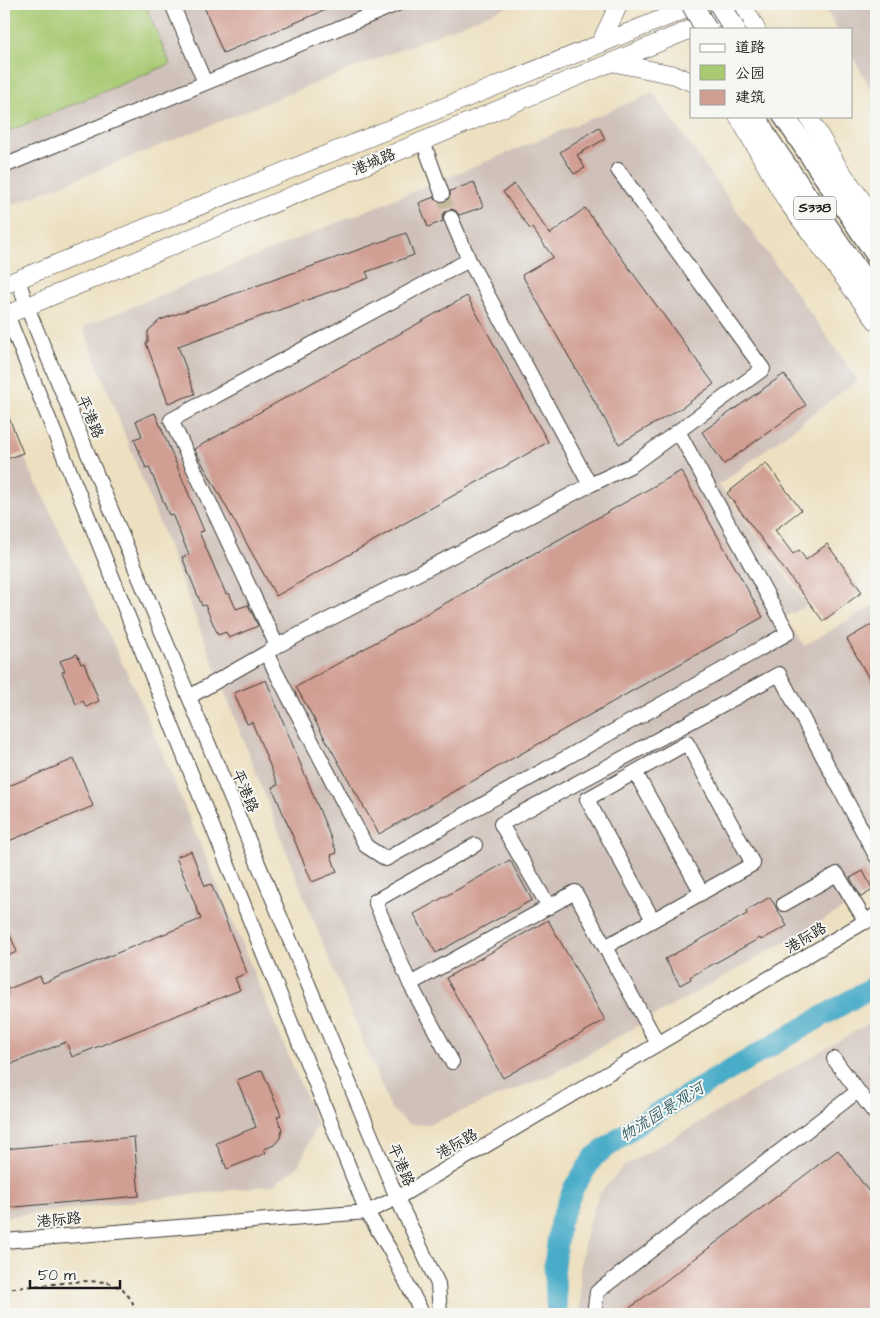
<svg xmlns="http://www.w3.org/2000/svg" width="880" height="1318" viewBox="0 0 880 1318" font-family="'Architects Daughter','LXGW WenKai TC',sans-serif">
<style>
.industrial{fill:#cfc1ba}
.green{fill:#a8ca73;stroke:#627348}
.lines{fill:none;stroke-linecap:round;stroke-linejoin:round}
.river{stroke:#48acc8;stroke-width:21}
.building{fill:#d19e93}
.minor-tunnel{stroke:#c3b99f;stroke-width:14;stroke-dasharray:14 7;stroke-linecap:butt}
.minor-casing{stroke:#3b3935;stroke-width:16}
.major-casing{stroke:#3b3935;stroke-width:19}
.highway-casing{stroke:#3b3935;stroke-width:23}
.path{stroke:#3b3935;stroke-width:2;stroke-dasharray:4 4;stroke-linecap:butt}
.minor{stroke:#fff;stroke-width:14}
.major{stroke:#fff;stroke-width:18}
.highway{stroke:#fff;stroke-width:21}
.highway-bridge-casing{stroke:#3b3935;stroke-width:23;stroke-linecap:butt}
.highway-bridge{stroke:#fff;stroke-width:21}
.labels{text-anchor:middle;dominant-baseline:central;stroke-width:4;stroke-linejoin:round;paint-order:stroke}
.shield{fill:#f6f6f2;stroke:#5d5d5c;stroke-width:1}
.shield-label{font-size:14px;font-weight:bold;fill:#1c1c1c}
.street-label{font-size:15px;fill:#1c1c1c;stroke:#f6f6f2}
.water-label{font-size:16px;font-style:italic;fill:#305d69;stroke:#f6f6f2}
</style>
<rect width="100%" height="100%" fill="#f6f6f2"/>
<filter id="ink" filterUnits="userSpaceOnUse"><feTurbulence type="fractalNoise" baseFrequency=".02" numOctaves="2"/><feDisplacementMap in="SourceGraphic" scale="10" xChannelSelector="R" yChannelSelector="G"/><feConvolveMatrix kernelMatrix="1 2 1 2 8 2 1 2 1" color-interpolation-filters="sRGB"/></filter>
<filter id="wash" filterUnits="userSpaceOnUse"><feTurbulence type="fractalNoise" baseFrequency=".0096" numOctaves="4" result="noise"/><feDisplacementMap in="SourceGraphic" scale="20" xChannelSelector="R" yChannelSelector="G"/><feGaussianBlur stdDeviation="1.12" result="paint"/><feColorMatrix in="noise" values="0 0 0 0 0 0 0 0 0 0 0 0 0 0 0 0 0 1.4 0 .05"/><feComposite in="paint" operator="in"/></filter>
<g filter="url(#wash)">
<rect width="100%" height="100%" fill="#ede0c0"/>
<path class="industrial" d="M4,4H514L4,208Z
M822,4H876V97L851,54V29H837Z
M653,93L858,380L719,485L808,605L785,617L804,646L876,604V890L553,1074L428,1125L409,1124L391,1109L312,917L83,327Z
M23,455L139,698L317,1124L298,1167L273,1185L4,1217V464Z
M876,1019V1314H581L580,1267L587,1228L599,1194L623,1167Z"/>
<path class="green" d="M4,4H145L170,64L4,133Z
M876,1034V1073C865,1057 868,1053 873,1036Z"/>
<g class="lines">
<path class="river" d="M557,1314L554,1265L560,1222L574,1187L594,1157L641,1122L876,985"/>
</g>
<g id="blocks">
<path class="building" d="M203,4H340L223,53Z
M599,127L605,139L577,155L585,168L574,174L560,152Z
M474,182L483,207L459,215L456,211L452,209L448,210L444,213L442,217L443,221L428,227L419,203L434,197L436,200L440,202H445L450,196V191Z
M514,184L550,234L585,208L714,384L683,407L619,444L522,275L553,257L532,228L530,229L503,192Z
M406,233L414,255L366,272L369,278L178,346L195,394L168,403L146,343L148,342V331L160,320Z
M467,296L548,442L276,596L194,449Z
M784,374L806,405L724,464L702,432Z
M4,405L23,453L4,460Z
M155,413L204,531L199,532L226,594L229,593L236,609L248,605L258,626L229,638L226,632L218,635L205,605L202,606L182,557L189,555L172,514L169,515L149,467L146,468L134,439L142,436L136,421Z
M766,463L801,510L775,530L793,554L799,550L806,560L827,544L862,592L823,621L727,493Z
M681,471L763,617L379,834L296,687Z
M876,622V691L847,639Z
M77,654L81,664L84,663L99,701L86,707L83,701L76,704L62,672L65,671L60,661Z
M266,680L337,853L331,855L337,872L312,882L272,787L278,785L252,722L247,724L234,693Z
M74,759L93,806L4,843V788Z
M191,851L205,886L211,884L247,973L235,978L240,990L72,1057L66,1042L4,1067V996L8,994L6,990L40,976L43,983L201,919L176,857Z
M510,860L532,900L436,953L414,914Z
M863,871L873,890L861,897L850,878Z
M770,897L787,926L761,940L760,938L690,977L691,979L680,985L665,959L747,914L746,911Z
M4,920L17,952L7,956L4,948Z
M548,920L605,1020L503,1078L446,978Z
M262,1070L281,1115L277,1117L282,1129L280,1138L274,1145L264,1149L266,1153L227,1169L216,1143L256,1127L237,1080Z
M134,1137L139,1196L4,1208V1149Z
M838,1150L876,1201V1314H622Z"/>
</g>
</g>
<g filter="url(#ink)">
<use href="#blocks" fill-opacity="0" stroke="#3b3935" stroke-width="1"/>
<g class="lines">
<path class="minor-tunnel" d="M442,194L451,218"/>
<defs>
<path id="minor" d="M172,4L205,83
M423,141L442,194
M4,166L397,4
M18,279L27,307L397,1198L438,1284L440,1314
M4,307L367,1212L390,1250L420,1309L421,1314
M590,485L632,465L763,369L618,170
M277,646L171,420L469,260
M266,653L366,846L386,859L788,633L678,431
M189,697L266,653L277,646L590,485L469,260L451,218
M635,772L702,893
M784,904L837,874L866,922
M549,907L501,824L779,674L876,856
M605,947L753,864L687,743L587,799L653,920
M410,984L575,892L658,1044
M834,1059L876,1115
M452,1062L410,984L375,901L475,845
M4,1241L367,1212L397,1198L876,915
M594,1314L597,1292L858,1091"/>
<path id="major" d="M742,4L756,29
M600,44L619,4
M611,62L675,75L691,82
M738,116L786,200L876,321
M808,116L838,167L876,220
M4,285L679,12L694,4
M4,316L744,7"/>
<path id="highway" d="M755,116L769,141L876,298
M784,116L876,254"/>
</defs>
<use href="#minor" class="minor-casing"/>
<use href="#major" class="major-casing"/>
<use href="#highway" class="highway-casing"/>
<path class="path" d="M4,1289L83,1281L107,1282L123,1289L132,1301L137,1314"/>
<use href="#minor" class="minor"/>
<use href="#major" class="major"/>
<use href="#highway" class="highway"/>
<defs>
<path id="highway-bridge" d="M692,4L706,29
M720,4L734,29"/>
</defs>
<use href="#highway-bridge" class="highway-bridge-casing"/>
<use href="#highway-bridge" class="highway-bridge"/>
</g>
</g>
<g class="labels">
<rect class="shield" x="794" y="196.5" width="42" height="23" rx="4"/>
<g class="shield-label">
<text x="815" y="208">S338</text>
</g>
<g class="street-label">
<text transform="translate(374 162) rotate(-23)">港城路</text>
<text transform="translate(90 417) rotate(67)">平港路</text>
<text transform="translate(245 791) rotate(67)">平港路</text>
<text transform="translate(806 938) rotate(-31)">港际路</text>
<text transform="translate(457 1144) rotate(-30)">港际路</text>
<text transform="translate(401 1165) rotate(67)">平港路</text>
<text transform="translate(59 1220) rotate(-5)">港际路</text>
</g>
<g class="water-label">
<text transform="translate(662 1112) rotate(-32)">物流园景观河</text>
</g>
</g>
<rect width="880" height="1318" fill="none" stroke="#f6f6f2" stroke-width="20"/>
<rect x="690" y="28" width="162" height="90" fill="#f6f6f2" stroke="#9f9f9c"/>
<rect x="700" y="44" width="25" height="8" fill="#ffffff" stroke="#9f9f9c"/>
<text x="735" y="52" font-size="15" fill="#1c1c1c">道路</text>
<rect x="700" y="65" width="25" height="15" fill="#a8ca73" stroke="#9f9f9c"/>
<text x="735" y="78" font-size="15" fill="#1c1c1c">公园</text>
<rect x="700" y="90" width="25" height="15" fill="#d19e93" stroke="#9f9f9c"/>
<text x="735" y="102" font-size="15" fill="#1c1c1c">建筑</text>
<path d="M30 1280v8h90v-8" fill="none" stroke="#1c1c1c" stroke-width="2.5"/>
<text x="38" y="1280" font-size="15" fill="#1c1c1c" stroke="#f6f6f2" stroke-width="4" paint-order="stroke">50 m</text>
</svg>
